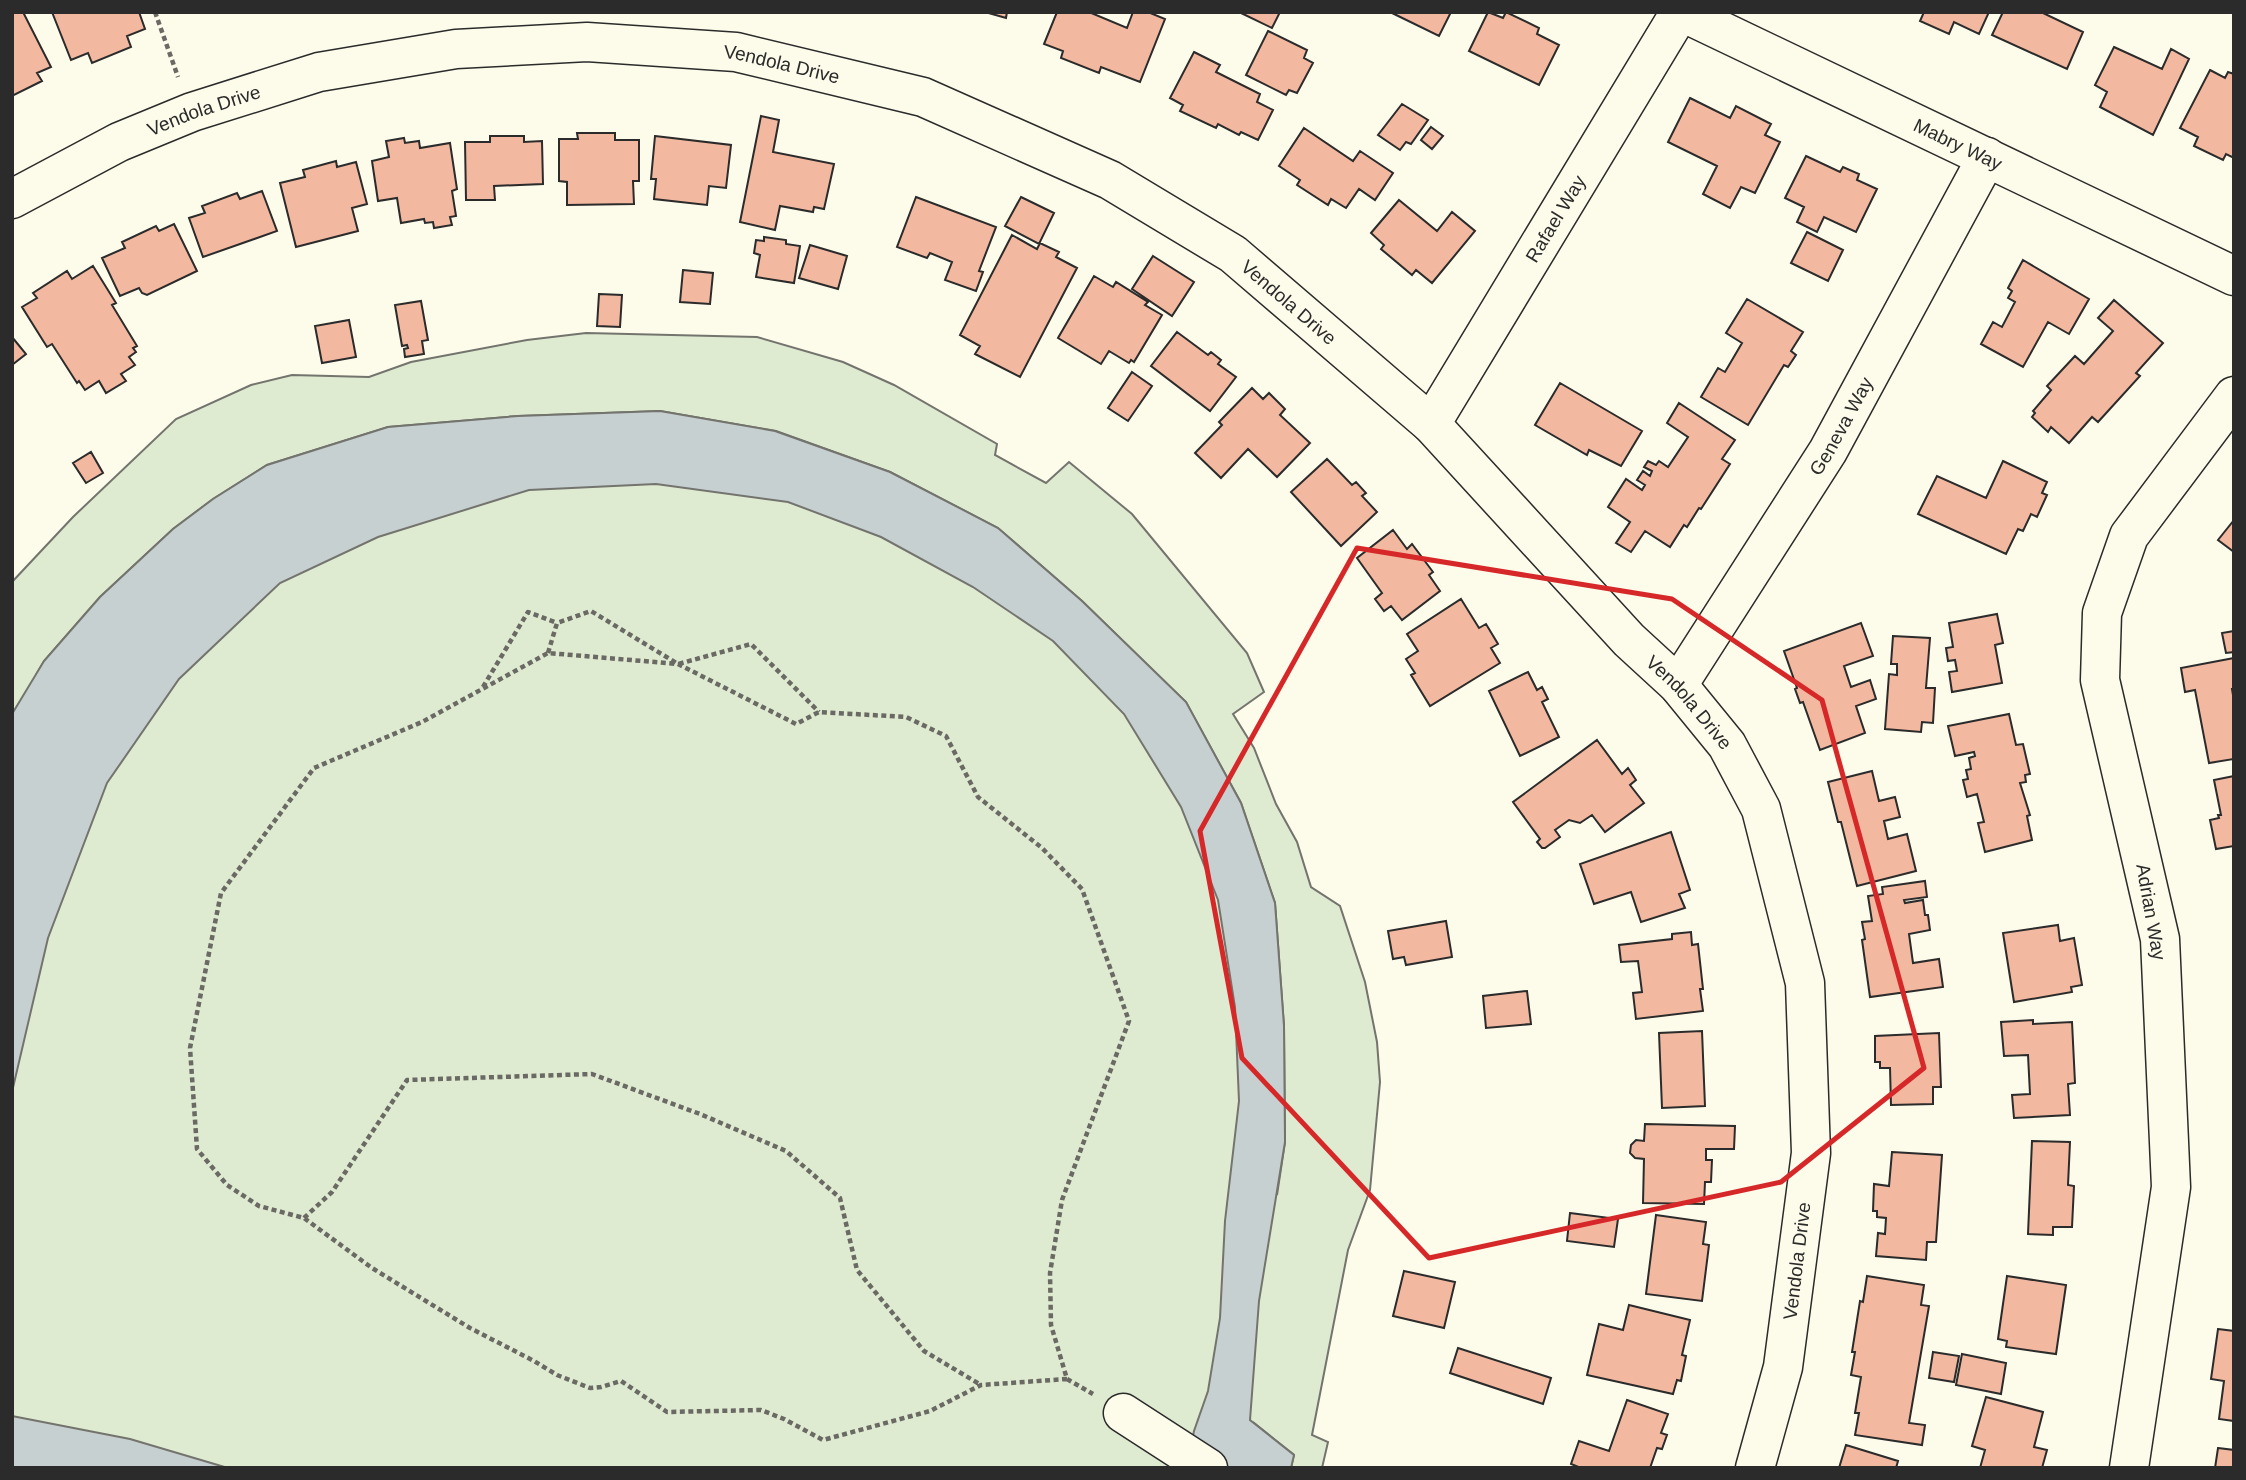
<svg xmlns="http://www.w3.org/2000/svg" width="2246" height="1480" viewBox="0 0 2246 1480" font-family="Helvetica,sans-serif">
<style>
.green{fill:#deebd1;stroke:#74746e;stroke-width:2;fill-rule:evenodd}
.water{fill:#c7d0d0;stroke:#74746e;stroke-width:2}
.building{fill:#f2b8a0;stroke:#2b2b2b;stroke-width:2}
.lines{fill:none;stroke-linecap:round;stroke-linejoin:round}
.minor-casing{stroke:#2b2b2b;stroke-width:41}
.path{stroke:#6a6964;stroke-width:4.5;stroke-dasharray:5 3.5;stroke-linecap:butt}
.minor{stroke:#fdfbea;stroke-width:38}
.marked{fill:none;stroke:#d62828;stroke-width:5;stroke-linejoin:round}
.labels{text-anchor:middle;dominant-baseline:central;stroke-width:5;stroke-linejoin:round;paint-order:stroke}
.street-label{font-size:19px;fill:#2b2b2b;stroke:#fdfbea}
</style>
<rect width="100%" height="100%" fill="#fdfbea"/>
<path class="green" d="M586,333L757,337L843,362L894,385L997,444L995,455L1046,483L1069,462L1132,514L1247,653L1264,692L1233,714L1254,748L1276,804L1297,842L1311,887L1340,906L1365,982L1377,1042L1380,1082L1370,1190L1348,1250L1312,1435L1328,1442L1322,1468H1291L1294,1455L1254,1423L1238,1468H12V725L21,701L12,714V582L73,517L176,419L251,385L292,375L369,377L411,362L527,340ZM660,411L776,431L890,472L998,528L1082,601L1186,702L1241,803L1275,903L1284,1026L1285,1142L1277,1195L1264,1000L1140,661L809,463L349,447L36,675L44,661L100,597L173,529L213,499L267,465L388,427L518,416Z"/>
<path class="water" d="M660,411L775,431L890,472L998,528L1082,601L1186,702L1241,803L1275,903L1284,1026L1285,1142L1259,1301L1250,1420L1294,1455L1291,1468H1186L1194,1431L1208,1391L1220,1318L1225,1221L1239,1101L1235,1007L1218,900L1181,807L1124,714L1053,641L973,587L881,537L788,502L656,484L529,490L378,537L280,583L179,679L107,783L48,938L12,1092V714L44,661L100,597L173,529L213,499L267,465L388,427L518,416Z
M12,1416L130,1439L228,1468H12Z"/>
<path class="building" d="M12,12H23L51,67L37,73L42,81L12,96Z
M52,12H139L145,29L127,36L131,47L92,63L88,53L71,60Z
M985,12H1007L1006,18Z
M1057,12H1089L1127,28L1133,12H1148L1165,19L1140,82L1101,67L1099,73L1061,58L1063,51L1044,44Z
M1239,12H1280L1272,28Z
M1390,12H1451L1439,36Z
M1488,12L1503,18L1506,12L1539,28L1537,34L1559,45L1539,85L1469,51Z
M1924,12H1989L1979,34L1954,22L1949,34L1920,21Z
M2003,12H2041L2083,32L2067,69L1992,35Z
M1268,31L1307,50L1304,58L1313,63L1297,93L1289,90L1286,95L1246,75Z
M2114,47L2162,69L2171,49L2189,59L2153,135L2100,107L2107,92L2095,85Z
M1194,52L1220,65L1216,72L1260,94L1257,102L1273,110L1258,140L1241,132L1239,135L1218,124L1216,128L1180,111L1183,105L1170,98Z
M2210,70L2225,78L2228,72L2234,74V158L2226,154L2223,160L2194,146L2198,137L2180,128Z
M1690,98L1730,118L1736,106L1771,124L1765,135L1780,142L1755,193L1741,187L1730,208L1703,194L1717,166L1668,142Z
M1402,104L1428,120L1411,144L1406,142L1400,150L1378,135Z
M761,116L779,120L773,152L834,164L824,209L814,207L813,212L780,206L775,230L740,222Z
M1431,127L1443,136L1432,149L1421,140Z
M1304,128L1353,161L1360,151L1393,173L1375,200L1359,189L1346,208L1331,199L1328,205L1297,185L1300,180L1279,166Z
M577,133H615V140H639V181H633L634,204L567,205V182L559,181V139H578Z
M490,136H524V142L542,141L543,184L494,186L495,200H466L465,142H490Z
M655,136L731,145L726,188L709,186L707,205L654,199L656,179H651Z
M404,138L405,143L419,141L420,148L450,143L457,189L452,191L456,216L450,217L452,225L434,228L433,222L425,223L424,219L401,223L397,198L378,201L372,161L389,157L386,141Z
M1806,156L1840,172L1843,167L1859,174L1857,180L1877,189L1856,232L1824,217L1817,232L1797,222L1804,207L1785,198Z
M336,161L337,167L356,162L367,204L352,208L358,231L296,247L280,183L305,177L303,170Z
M262,191L277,231L203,257L189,218L205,213L202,206L237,193L240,199Z
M916,197L996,227L979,271L983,272L976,291L945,280L952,262L930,253L927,258L897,247Z
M1021,197L1054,213L1039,244L1005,226Z
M1399,200L1437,231L1452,212L1475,231L1432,283L1416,270L1412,275L1381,249L1384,245L1371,233Z
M174,224L197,271L147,295L142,293L139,288L120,296L102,258L125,248L122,242L156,226L159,231Z
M1807,232L1843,250L1828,281L1791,263Z
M1012,235L1037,249L1040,243L1059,252L1056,257L1077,268L1020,377L975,354L980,346L960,335Z
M764,237L786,240V244L800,246L794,283L756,277L760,255L754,253L756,240L764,241Z
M810,245L847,256L838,289L799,278Z
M1153,256L1194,282L1172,316L1132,289Z
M2023,260L2089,299L2069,334L2048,322L2023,367L1981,344L1993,322L2002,327L2015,302L2008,298L2012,291L2008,288Z
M93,266L116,303L112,305L137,346L133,348L136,352L129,357L135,365L121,374L126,381L106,393L99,381L85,390L79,381L77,383L52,344L47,347L22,307L37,298L33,293L67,271L72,279Z
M683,270L713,273L710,304L680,302Z
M1094,276L1113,287L1116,282L1148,302L1145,305L1162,315L1134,362L1131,360L1129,363L1109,351L1101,364L1058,338Z
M599,294L622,295L620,327L597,326Z
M1747,299L1803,332L1791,351L1796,355L1788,367L1784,365L1748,425L1701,397L1718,368L1725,372L1742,343L1726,333Z
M2114,300L2163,343L2136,373L2140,376L2098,422L2092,417L2069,443L2051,427L2048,432L2032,417L2035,413L2033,411L2051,390L2047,386L2075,356L2084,364L2113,331L2098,318Z
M421,301L428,340L422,341L424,354L405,357L404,349L408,348L407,345L402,346L395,305Z
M349,320L356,357L322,363L315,326Z
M1177,332L1208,355L1211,352L1221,360L1218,364L1236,377L1210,411L1151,366Z
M12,337L26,354L12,365Z
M1132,372L1152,386L1128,421L1108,408Z
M1560,383L1642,431L1621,466L1589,450L1587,455L1535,425Z
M1252,388L1263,399L1269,393L1285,409L1280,415L1310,443L1277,477L1248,449L1221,478L1195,453L1222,425L1219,422Z
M1679,403L1735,440L1722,459L1730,464L1701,509L1699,508L1687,527L1684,525L1670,547L1645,531L1631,552L1616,543L1630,522L1608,507L1626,479L1642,490L1645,485L1637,480L1643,471L1650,476L1652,471L1644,467L1648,461L1656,465L1659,461L1668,467L1688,437L1667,423Z
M91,452L103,473L86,483L73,463Z
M1327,459L1352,485L1356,482L1366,493L1362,496L1377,512L1341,546L1291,492Z
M2003,461L2047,482L2042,493L2047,495L2037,517L2031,514L2023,531L2018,529L2006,554L1918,514L1937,476L1986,498Z
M2234,520V552L2218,540Z
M1393,530L1407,549L1412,544L1433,572L1429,575L1440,591L1402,620L1391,606L1384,611L1375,599L1382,593L1357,558Z
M1461,599L1479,628L1486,624L1498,644L1491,648L1500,663L1430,706L1411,675L1415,673L1406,659L1418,651L1407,634Z
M1997,614L2003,643L1995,645L2002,683L1952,692L1949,672L1957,671L1955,660L1948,661L1946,648L1953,647L1949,623Z
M1861,623L1873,656L1844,666L1851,687L1870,680L1876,699L1856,706L1865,733L1820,750L1803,702L1800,703L1795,689L1797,688L1784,651Z
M2234,631V652L2226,653L2222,633Z
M1893,636L1930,638L1926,688H1935L1933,723L1922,722L1921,732L1885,729L1889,674L1897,675V664H1891Z
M2234,658V689H2232L2234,701V759L2209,763L2195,690L2185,692L2181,668Z
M1528,672L1537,690L1542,687L1548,699L1542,702L1559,737L1520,756L1489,691Z
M2009,714L2016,745L2023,744L2030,774L2025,775L2026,782L2020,783L2030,815L2027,816L2032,840L1985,852L1978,823L1984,822L1977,794L1967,797L1963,780L1968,779L1966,770L1971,769L1969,758L1975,756L1974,752L1955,756L1948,726Z
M1597,740L1622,774L1628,768L1636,780L1630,785L1644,803L1605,832L1592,815L1580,823L1569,820L1555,830L1560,837L1545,848H1542L1537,842L1540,839L1513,802Z
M1872,771L1879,801L1895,797L1900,817L1884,821L1888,839L1907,834L1916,871L1857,886L1841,822H1838L1828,782Z
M2234,776V846L2216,849L2210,820L2219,818L2218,815H2221L2214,780Z
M1671,832L1690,890L1679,894L1685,908L1641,922L1631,892L1594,904L1580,864Z
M1925,881L1927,897L1904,900L1905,903L1923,900L1925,915H1928L1930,930L1909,934L1913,963L1939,959L1943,987L1870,997L1862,940L1865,939L1862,922L1872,921L1868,896L1883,894L1882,887Z
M1446,921L1452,957L1406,965L1404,957L1393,959L1388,931Z
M2058,925L2060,941L2074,938L2082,985L2071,987L2072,992L2014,1002L2003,933Z
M1691,932L1692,945L1698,944L1703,989H1700L1703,1011L1636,1019L1633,993L1642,992L1638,961L1621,962L1619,945L1672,939V934Z
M1527,991L1531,1024L1486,1028L1483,996Z
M2033,1020V1024L2072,1022L2075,1083L2068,1084L2070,1115L2014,1118L2012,1095L2030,1094L2028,1055L2004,1056L2001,1022Z
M1702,1031L1705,1106L1662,1108L1659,1033Z
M1939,1033L1941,1087H1933V1104L1891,1105L1890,1068H1880V1062H1875V1036Z
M1645,1124L1735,1126L1734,1149H1706V1160H1712L1711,1182H1705L1704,1204L1643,1203L1644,1159L1635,1158L1630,1153L1631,1145L1636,1140L1644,1141Z
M2032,1141L2070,1142L2068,1185L2074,1186L2072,1227H2053V1235L2028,1234Z
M1892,1152L1942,1155L1936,1242H1927L1926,1260L1876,1256L1878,1233L1885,1234L1886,1218L1877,1217V1211H1873L1874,1184L1889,1186Z
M1570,1213L1618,1219L1614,1247L1567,1241Z
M1656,1215L1706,1222L1703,1244L1709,1245L1702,1301L1646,1294Z
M1404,1271L1455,1282L1444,1328L1393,1316Z
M1867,1276L1924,1285L1921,1305L1929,1306L1909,1423L1925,1425L1922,1445L1855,1435L1859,1413H1855L1861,1377L1851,1375L1855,1352H1852L1860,1301L1863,1302Z
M2007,1276L2066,1285L2056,1354L2006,1347L2007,1341L1998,1339Z
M1629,1305L1690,1320L1682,1355L1686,1356L1681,1381L1677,1380L1673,1394L1587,1375L1599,1324L1623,1330Z
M2218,1329L2234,1331V1421L2219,1419L2224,1381L2211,1379Z
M1458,1348L1551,1378L1543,1404L1450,1373Z
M1933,1352L1959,1356L1954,1382L1929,1378Z
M1962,1354L2006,1363L2001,1394L1956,1385Z
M1986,1397L2043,1412L2034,1447L2047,1450L2042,1468H1980L1985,1450L1972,1446Z
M1627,1400L1668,1414L1661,1433L1667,1435L1662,1449L1657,1448L1650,1468H1581L1571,1464L1579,1441L1609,1451Z
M1846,1445L1898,1461L1896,1468H1839Z
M2218,1448L2234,1450V1468H2215Z"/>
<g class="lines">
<defs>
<g id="minor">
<path id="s1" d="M1682,12L2234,276"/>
<path id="s2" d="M12,199L119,142L192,112L319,72L456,49L587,42L736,52L923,97L1110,180L1233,254L1431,424L1629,640L1678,685L1727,745L1761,809L1805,983L1811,1153L1783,1367L1755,1468"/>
<path id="s3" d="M1431,424L1680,12"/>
<path id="s4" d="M1678,685L1828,451L1987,157"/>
<path d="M1123,1413L1208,1468"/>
<path d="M2129,1468L2171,1187L2160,939L2100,680L2102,613L2129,536L2234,396"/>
</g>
</defs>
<use href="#minor" class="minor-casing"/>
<path class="path" d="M155,12L178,77
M548,653L557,623L591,611L678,664L751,644L819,712
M483,687L528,612L557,623
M304,1218L332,1192L407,1080L592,1074L700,1114L786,1151L840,1198L857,1270L924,1351L981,1385
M1067,1379L981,1385L930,1411L823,1440L784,1419L761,1410L667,1412L621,1381L601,1387L590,1388L557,1375L534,1361L470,1328L372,1268L304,1218L259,1206L227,1185L197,1149L190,1048L221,893L314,768L422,722L548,653L678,664L796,724L819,712L906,717L946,736L978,797L1042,848L1082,889L1129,1021L1062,1200L1050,1273L1051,1325L1067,1379L1093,1394"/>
<use href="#minor" class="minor"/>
</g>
<path class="marked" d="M1357,548L1672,599L1822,700L1924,1068L1781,1182L1429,1258L1242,1058L1200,831Z"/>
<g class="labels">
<g class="street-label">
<text stroke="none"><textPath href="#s2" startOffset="800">Vendola Drive</textPath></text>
<text stroke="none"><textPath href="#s2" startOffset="212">Vendola Drive</textPath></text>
<text stroke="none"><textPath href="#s1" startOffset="306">Mabry Way</textPath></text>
<text stroke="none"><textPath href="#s3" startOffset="240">Rafael Way</textPath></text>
<text stroke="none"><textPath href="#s2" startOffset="1367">Vendola Drive</textPath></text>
<text stroke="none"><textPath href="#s4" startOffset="306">Geneva Way</textPath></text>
<text stroke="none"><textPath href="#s2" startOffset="1934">Vendola Drive</textPath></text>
<text transform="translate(2151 912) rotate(80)">Adrian Way</text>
<text transform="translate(1797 1261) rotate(-83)">Vendola Drive</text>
</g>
</g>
<rect width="2246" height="1480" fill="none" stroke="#2b2b2b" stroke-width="28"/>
</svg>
